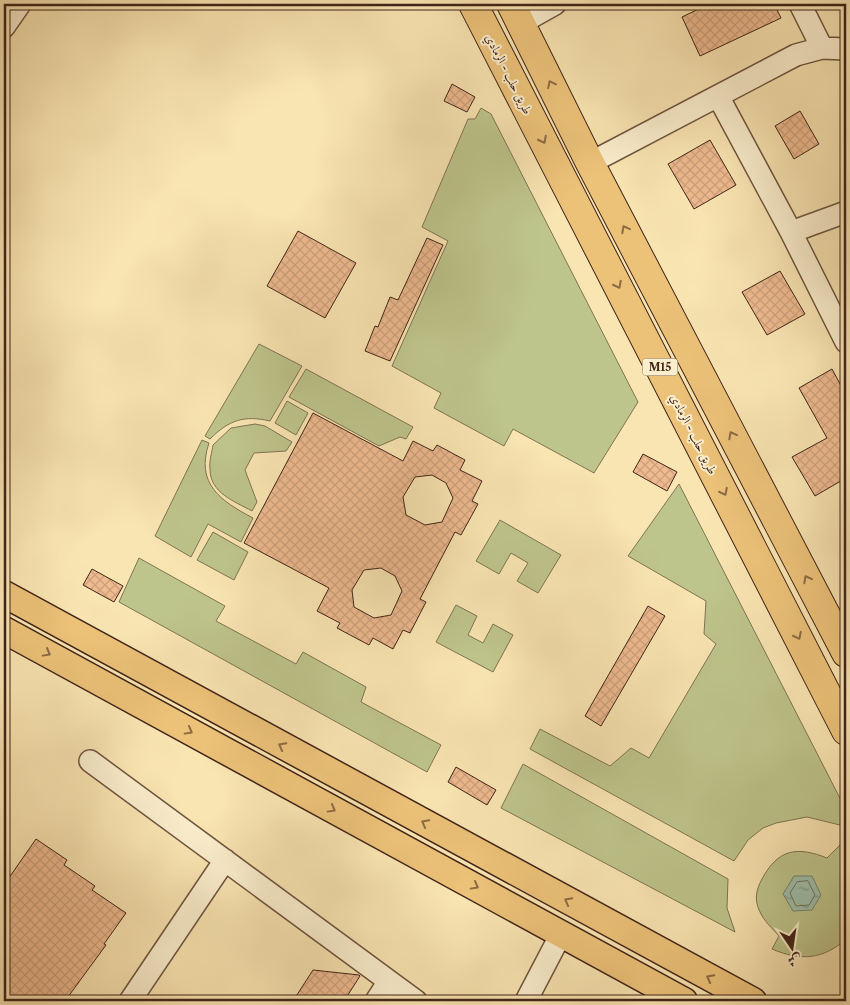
<svg xmlns="http://www.w3.org/2000/svg" width="850" height="1005" viewBox="0 0 850 1005" font-family="'Libre Caslon Text',Amiri,serif">
<style>
.grass{fill:#bec58c;stroke:#7f7452}
.water{fill:url(#water-ripples);stroke:#788170}
.lines{fill:none;stroke-linecap:round;stroke-linejoin:round}
.shore{stroke:#6f7261;stroke-width:1}
.building{fill:url(#building-cross-hatch);stroke:#402418;fill-rule:evenodd}
.minor-casing{stroke:#6e543e;stroke-width:24}
.major-casing{stroke:#402418;stroke-width:29}
.highway-casing{stroke:#402418;stroke-width:30}
.minor{stroke:#fbeecd;stroke-width:21}
.major{stroke:#ecc279;stroke-width:26}
.highway{stroke:#ecc279;stroke-width:28}
.oneway{stroke:#8d6b44}
.labels{text-anchor:middle;dominant-baseline:central;stroke-width:4;stroke-linejoin:round;paint-order:stroke}
.shield{fill:#fbeecd;stroke:#78614e;stroke-width:1}
.shield-label{font-size:11px;font-weight:bold;fill:#402418}
.street-label{font-size:12px;fill:#402418;stroke:#fbeecd}
</style>
<defs>
<pattern id="water-ripples" width="26" height="14" patternUnits="userSpaceOnUse" patternTransform="scale(1.25)"><rect width="26" height="14" fill="#9ebfaa"/><path d="M2 4q2-2 4 0t4 0M15 11q2-2 4 0t4 0" fill="none" stroke="#829b89"/></pattern>
<pattern id="building-cross-hatch" width="8" height="8" patternUnits="userSpaceOnUse" patternTransform="scale(1.25)"><rect width="8" height="8" fill="#eeba8f"/><path d="M0 0l8 8M0 8l8-8" fill="none" stroke="#cda07b"/></pattern>
</defs>
<rect width="100%" height="100%" fill="#f9e5b2"/>
<filter id="stains"><feTurbulence type="fractalNoise" baseFrequency=".004" numOctaves="4"/><feColorMatrix values="0 0 0 0 .2 0 0 0 0 .09 0 0 0 0 .02 0 0 0 .5 -.17"/></filter>
<radialGradient id="worn" r=".72"><stop offset=".6" stop-color="#630" stop-opacity="0"/><stop offset="1" stop-color="#630" stop-opacity=".3"/></radialGradient>
<path class="grass" d="M481,108L491,114L638,402L594,473L513,429L504,446L434,408L441,393L392,366L448,241L422,227L468,119H475Z
M259,344L302,366L270,421C244,415 229,420 210,439L205,436Z
M306,369L413,427L406,439L400,437L379,446L289,397Z
M287,401L308,413L296,435L275,423Z
M255,424L265,426L292,442L286,451L254,453L245,470L257,502L252,511C234,501 210,493 210,469C209,461 212,452 213,445L231,428Z
M202,440L209,443C195,484 221,501 253,518L241,542L208,524L191,557L155,536Z
M679,484L846,810V830L840,825L807,817L776,823L763,828L748,840L734,861L530,749L540,729L610,766L631,748L649,758L716,644L704,634L706,601L628,556Z
M500,520L561,555L538,593L517,581L528,563L511,553L499,574L476,561Z
M213,532L248,552L234,580L197,560Z
M139,558L225,606L216,621L296,664L303,652L366,687L361,702L441,745L427,772L119,602Z
M456,605L477,616L468,635L483,643L493,624L513,635L493,672L436,642Z
M523,764L728,879L727,908L735,932L501,808Z
M840,845L846,851V939C823,960 800,961 772,949L779,936C772,928 764,921 760,912C754,900 756,890 762,879C778,849 797,846 827,858Z"/>
<path class="water" d="M794,876H812L821,895L812,910L793,911L783,894Z"/>
<g class="lines">
<path class="shore" d="M808,881L815,895L809,905L796,906L790,893L797,882Z"/>
</g>
<path class="building" d="M709,4H774L781,18L700,56L682,17Z
M452,84L475,97L467,112L444,101Z
M800,111L819,144L794,159L775,126Z
M710,140L736,185L694,209L668,164Z
M298,231L356,263L325,318L267,286Z
M427,238L443,245L390,361L365,351L375,326L378,327L390,297L398,300Z
M780,271L805,314L767,335L742,292Z
M832,369L846,395V478L815,496L792,457L827,438L799,388Z
M313,413L403,461L413,441L433,451L437,445L465,460L460,470L482,481L472,501L478,504L461,535L455,532L420,599L426,602L410,633L403,630L393,649L373,638L369,645L337,628L340,623L317,611L329,588L244,543ZM432,475L446,483L453,498L442,522L425,525L406,515L403,497L415,477ZM381,568L395,576L402,591L391,615L374,618L354,607L352,590L364,570Z
M643,454L677,472L667,491L633,472Z
M92,569L123,586L114,602L83,585Z
M648,606L665,616L601,726L585,716Z
M456,767L496,790L487,805L448,782Z
M36,839L67,860L64,865L95,886L92,890L126,913L104,944L106,945L65,1001H4V885Z
M313,970L359,975L360,976L344,1001H293Z"/>
<g class="lines">
<defs>
<path id="minor" d="M800,4L822,48
M521,23L555,4
M4,27L20,4
M718,96L791,232L846,342
M590,163L796,55L822,48L846,49
M791,232L846,212
M90,761L416,1001
M130,1001L225,860
M376,1001L389,981
M526,1001L561,934"/>
<path id="major" d="M4,594L753,1001
M4,630L684,1001"/>
<path id="highway" d="M473,4L846,731
M511,4L590,163L846,653"/>
</defs>
<use href="#minor" class="minor-casing"/>
<use href="#major" class="major-casing"/>
<use href="#highway" class="highway-casing"/>
<use href="#minor" class="minor"/>
<use href="#major" class="major"/>
<use href="#highway" class="highway"/>
</g>
<defs><path id="oneway-chevron" d="M-2-3.5L2.5 0L-2 3.5" fill="none" stroke-width="1.6" stroke-linecap="round" stroke-linejoin="round" transform="scale(1.25)"/></defs>
<g class="oneway">
<use href="#oneway-chevron" transform="translate(551 84) rotate(-116)"/>
<use href="#oneway-chevron" transform="translate(543 140) rotate(63)"/>
<use href="#oneway-chevron" transform="translate(625 229) rotate(-118)"/>
<use href="#oneway-chevron" transform="translate(618 285) rotate(63)"/>
<use href="#oneway-chevron" transform="translate(732 435) rotate(-118)"/>
<use href="#oneway-chevron" transform="translate(724 492) rotate(63)"/>
<use href="#oneway-chevron" transform="translate(807 579) rotate(-118)"/>
<use href="#oneway-chevron" transform="translate(798 636) rotate(63)"/>
<use href="#oneway-chevron" transform="translate(47 653) rotate(29)"/>
<use href="#oneway-chevron" transform="translate(189 731) rotate(29)"/>
<use href="#oneway-chevron" transform="translate(282 746) rotate(-152)"/>
<use href="#oneway-chevron" transform="translate(332 809) rotate(29)"/>
<use href="#oneway-chevron" transform="translate(425 823) rotate(-152)"/>
<use href="#oneway-chevron" transform="translate(475 886) rotate(29)"/>
<use href="#oneway-chevron" transform="translate(568 901) rotate(-152)"/>
<use href="#oneway-chevron" transform="translate(710 978) rotate(-152)"/>
</g>
<g class="labels">
<rect class="shield" x="642.5" y="358.5" width="35" height="17" rx="4"/>
<g class="shield-label">
<text x="660" y="367">M15</text>
</g>
<g class="street-label">
<text transform="translate(509 74) rotate(63)">طريق حلب - الرمادي</text>
<text transform="translate(694 434) rotate(63)">طريق حلب - الرمادي</text>
</g>
</g>
<rect width="850" height="1005" fill="none" stroke="#f9e5b2" stroke-width="20"/>
<rect x="5" y="5" width="840" height="995" fill="none" stroke="#402418" stroke-width="2.5"/>
<rect x="10" y="10" width="830" height="985" fill="none" stroke="#402418"/>
<g transform="translate(792 948) rotate(167)" stroke="#fbeecd" stroke-width="4" paint-order="stroke">
<path d="M0-4L9 19L0 12L-9 19Z" fill="#402418"/>
<text y="-8" font-size="14" font-weight="bold" text-anchor="middle" fill="#402418">ش</text>
</g>
<rect width="100%" height="100%" filter="url(#stains)"/>
<rect width="100%" height="100%" fill="url(#worn)"/>
</svg>
